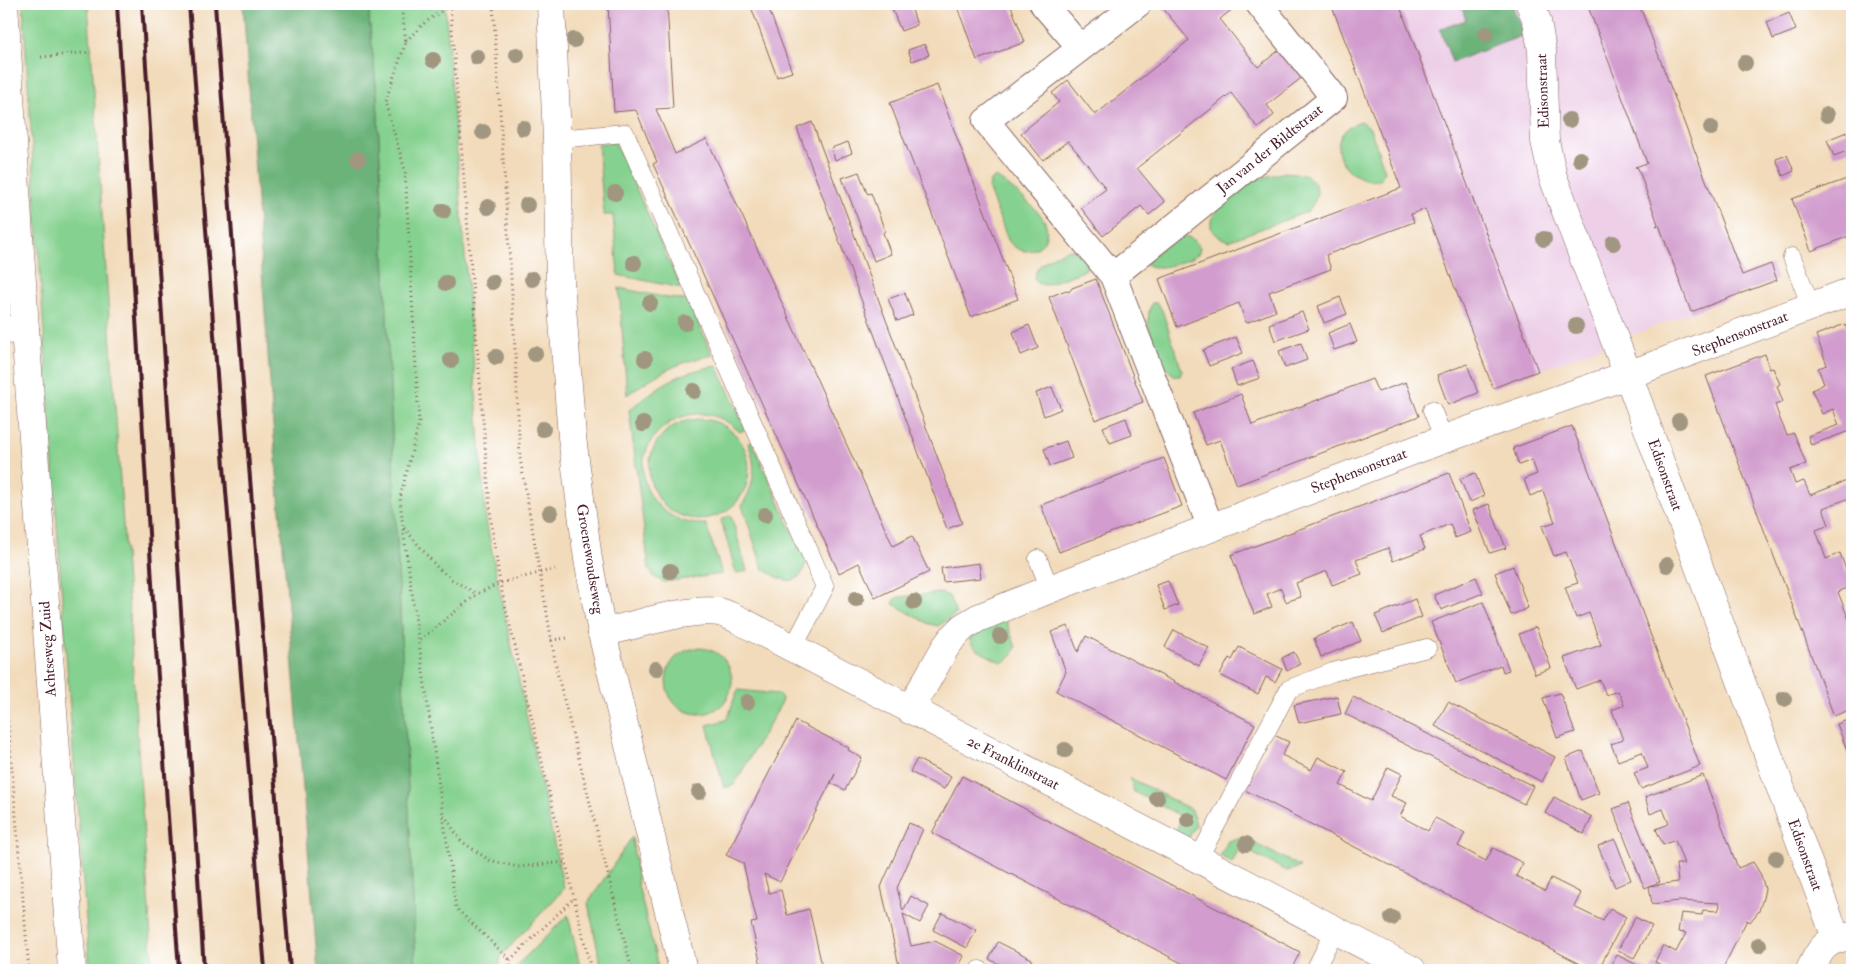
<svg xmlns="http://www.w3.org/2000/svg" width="1856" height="974" viewBox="0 0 1856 974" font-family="'IM FELL Double Pica',serif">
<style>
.built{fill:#edd0e8}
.green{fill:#85d18f;stroke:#68785d}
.forest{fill:#6cb37a;stroke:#5b6952}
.building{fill:#d29dce}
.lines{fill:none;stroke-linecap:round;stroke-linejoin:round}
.service-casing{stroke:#85615d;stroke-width:19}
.pedestrian-casing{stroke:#85615d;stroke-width:28}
.minor-casing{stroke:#85615d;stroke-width:29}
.tertiary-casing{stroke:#85615d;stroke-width:29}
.path{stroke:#85615d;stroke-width:3;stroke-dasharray:1 4;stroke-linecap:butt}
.service{stroke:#fff;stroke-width:18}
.pedestrian{stroke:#fff;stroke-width:26}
.minor{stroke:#fff;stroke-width:28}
.tertiary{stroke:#fff;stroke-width:28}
.rail{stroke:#4a1f2b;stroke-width:4}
.tree{fill:#a1967f}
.labels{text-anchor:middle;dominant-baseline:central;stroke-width:4;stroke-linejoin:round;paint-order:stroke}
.street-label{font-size:15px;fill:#4a1f2b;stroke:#fff}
</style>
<rect width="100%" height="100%" fill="#fff"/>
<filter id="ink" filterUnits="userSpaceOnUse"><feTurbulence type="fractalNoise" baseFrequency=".02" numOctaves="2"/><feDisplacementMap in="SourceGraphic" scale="10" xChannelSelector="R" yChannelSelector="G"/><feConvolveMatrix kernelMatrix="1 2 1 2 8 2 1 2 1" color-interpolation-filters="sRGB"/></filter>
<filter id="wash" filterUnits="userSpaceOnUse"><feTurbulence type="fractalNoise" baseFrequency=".0096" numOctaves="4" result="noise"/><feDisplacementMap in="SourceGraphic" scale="20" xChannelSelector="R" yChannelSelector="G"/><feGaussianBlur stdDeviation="1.12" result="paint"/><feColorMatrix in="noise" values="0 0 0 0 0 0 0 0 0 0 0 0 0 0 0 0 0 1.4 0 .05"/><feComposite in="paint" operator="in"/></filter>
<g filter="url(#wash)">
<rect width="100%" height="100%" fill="#f2dbbb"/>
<path class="built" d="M1331,4H1639L1748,291L1493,388L1415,183L1401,188Z"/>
<path class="green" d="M23,4H88L153,970H90C64,648 43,326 23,4Z
M370,4H445L486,520L499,588L564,889L501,956L499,970H416L377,95L369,18Z
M1361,121L1370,128L1385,171L1380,180C1345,185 1316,137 1361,121Z
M615,142L681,288L618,275L613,215H604L598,144Z
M1286,172C1292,173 1300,173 1305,175C1323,185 1318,200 1307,212L1228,241L1219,237L1211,229V220L1216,210L1227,197L1257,179Z
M996,177C1006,183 1042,212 1045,222C1054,246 1024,263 1008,240L989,190L990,181Z
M1186,236L1195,241L1200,247L1199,253C1189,261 1154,274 1145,263L1169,241Z
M1069,249L1080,252L1087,260L1088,267L1083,271L1045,285L1037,283L1034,277C1039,260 1054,256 1069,249Z
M619,288L668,298L687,300L713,355C677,362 656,374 627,395Z
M1152,303H1157L1162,310L1182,371L1180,376H1175L1162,365L1148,325L1149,311Z
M717,366L746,429L740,432C732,425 724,419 714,416C684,407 650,428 644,459C637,497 671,526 706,524L722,574L664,582L654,577L649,569L629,410C660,385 677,372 717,366Z
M649 469a50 50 0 1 1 100 0a50 50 0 1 1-100 0Z
M752,442L806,562C799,592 780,579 763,569L742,505C755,485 757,465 748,443Z
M731,515L747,571L736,573L721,520Z
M940,593L949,596L956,614L938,626L929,624L893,604L895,599L899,597Z
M1005,618L1016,647C1013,655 1009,661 1001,662C990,656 972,651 969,638Z
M666 681a33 33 0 1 1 66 0a33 33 0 1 1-66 0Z
M738,690L778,694L782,698L781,704L734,785L724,788L707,725L726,720C732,711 732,700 738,690Z
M1130,778L1192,810L1196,825L1188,839L1175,832L1183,817L1134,792Z
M632,837L638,885L659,970H602L588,903Z
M1242,837L1301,867L1287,871L1240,847L1232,863L1220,856L1228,841Z
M568,915L581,970H516V966Z"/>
<path class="forest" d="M243,4H370L369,18L377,95L416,970H318L273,425Z
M1461,4H1512L1524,35L1452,62L1440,29L1466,20Z"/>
<g id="blocks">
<path class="building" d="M608,4H667L673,108L656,109L675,154L707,139L893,546L912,536L929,572L875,598L859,563L839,573L653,164L657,162L636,110L614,112Z
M750,4H767L792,72L777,77Z
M906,4H910L917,25L901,31L892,9Z
M956,4H1010L1025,42L977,60Z
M1163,4H1239L1220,19L1258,67L1283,47L1305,75L1267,105L1274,115L1258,128L1231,93L1137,168L1165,202L1149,215L1141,206L1103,236L1081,208L1106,189L1087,164L1068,141L1043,160L1021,133L1059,102L1052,93L1068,80L1095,115L1189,40L1161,6Z
M1331,4H1399L1538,371L1493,388L1425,209L1411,214L1414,222L1326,255L1331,269L1269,292L1276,311L1246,323L1239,303L1177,327L1159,279L1401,188Z
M1587,4H1639L1742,275L1771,264L1777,280L1691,312L1659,225L1656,226L1658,224L1638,168L1635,167L1647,163Z
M1789,13L1796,30L1773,39L1767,22Z
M925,44L929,55L912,61L908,50Z
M937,85L1018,299L971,317L890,103Z
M812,122L962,523L947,529L797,128Z
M1849,131L1852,139V149L1834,156L1827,140Z
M848,142L852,153L835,160L831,148Z
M1787,155L1794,171L1783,176L1776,159Z
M859,172L867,193L868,194L871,193L885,231L883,233L891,254L874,261L842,178Z
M1852,177V235L1811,251L1792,199Z
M1096,279L1143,402L1095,420L1049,297L1066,290L1069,292L1072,288Z
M905,293L913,315L897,321L888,299Z
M1340,297L1347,314L1324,323L1318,306Z
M1302,312L1309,329L1275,341L1269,324Z
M1350,324L1357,342L1334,350L1328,333Z
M1845,324L1852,343V430L1811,445L1808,436L1839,425L1833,409L1822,414L1812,390L1824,384L1818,368L1827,365L1816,335Z
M1029,325L1038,348L1021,355L1013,332Z
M1236,337L1243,353L1209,366L1203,350Z
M1301,343L1307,360L1285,368L1279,351Z
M1765,354L1770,369L1773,368L1780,384L1777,386L1783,402L1775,405L1780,419L1787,435L1794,433L1806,464L1790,470L1795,484L1804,481L1810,495L1852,479V497L1823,508L1829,525L1816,530L1826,559L1840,553L1852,586L1838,592L1849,620L1852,619V709L1834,716L1706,376Z
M1253,361L1260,378L1237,386L1231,369Z
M1467,364L1478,393L1448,405L1437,375Z
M1372,379L1378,392L1406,382L1419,416L1237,485L1220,440L1206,445L1193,413L1241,394L1252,425Z
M1052,387L1061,409L1044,416L1036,393Z
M1126,418L1132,435L1110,443L1103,427Z
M1572,426L1700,766L1641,789L1634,773L1648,768L1642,752L1618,761L1611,744L1623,740L1612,710L1624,705L1618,691L1606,695L1600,680L1576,689L1570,674L1564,658L1601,645L1589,613L1576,618L1565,587L1578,583L1566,552L1554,556L1542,526L1555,522L1543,491L1530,496L1524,479L1537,474L1532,460L1519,465L1513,448Z
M1066,441L1072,458L1050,466L1044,449Z
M1164,458L1182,506L1059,552L1041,505Z
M1449,473L1471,532L1455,538L1450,524L1420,536L1425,549L1393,561L1388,548L1356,560L1362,574L1332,585L1327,571L1296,583L1301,597L1288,601L1286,602L1281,588L1267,594L1272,607L1254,614L1231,555Z
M1475,473L1484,496L1470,502L1460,479Z
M1489,504L1506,548L1490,553L1473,510Z
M979,563L981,578L943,582L941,568Z
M1513,566L1528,608L1511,615L1495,573Z
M1476,577L1483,593L1441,610L1434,595Z
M1168,581L1178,605L1165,610L1156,585Z
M1415,599L1422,617L1383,633L1375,615Z
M1483,602L1509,670L1503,672L1501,665L1456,683L1431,622Z
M1353,622L1361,641L1321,657L1314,638Z
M1068,626L1078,652L1086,636L1255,724L1226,780L1056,691L1066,672L1051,632Z
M1536,627L1551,668L1535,674L1519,634Z
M1174,630L1209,648L1199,666L1165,647Z
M1239,647L1282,669L1275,682L1266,677L1258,694L1220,675L1229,658L1232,660Z
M1294,652L1300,664L1287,671L1282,658Z
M1560,693L1575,732L1557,738L1543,698Z
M1337,696L1341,714L1299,723L1294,705Z
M1353,697L1533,786L1524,804L1345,714Z
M1448,702L1555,757L1542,782L1435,726Z
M1852,718V764L1837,724Z
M796,721L849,748L848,750L862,758L845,790L831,783L835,774L780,882L764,874L769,893L781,890L787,915L809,909L823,970H762L751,923L757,922L743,863L726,855Z
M1274,735L1289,742L1282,755L1311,770L1318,757L1347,772L1340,785L1371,801L1388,767L1402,774L1391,796L1407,803L1400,816L1428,831L1435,818L1465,833L1458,846L1486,861L1493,848L1523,863L1516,876L1545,891L1551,878L1581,893L1574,907L1603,921L1610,908L1626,917L1598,970H1592L1245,790Z
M1583,751L1599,793L1581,800L1566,758Z
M917,759L951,777L944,789L910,772Z
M1703,775L1738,868L1753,862L1761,875L1765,889L1763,898L1759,911L1750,922L1747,920L1722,970H1670L1655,962L1663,945L1676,952L1686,933L1678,932L1681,913L1702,915L1703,910L1718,911L1720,906L1719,903L1679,901L1652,904L1649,886L1645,888L1641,880L1613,809L1628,803L1660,882L1649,886L1678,882L1676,864H1684L1675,840L1663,845L1656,829L1669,824L1663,809L1650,814L1645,797Z
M962,776L1300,952L1291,970H1195L932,833Z
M1554,797L1592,817L1584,834L1545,813Z
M909,823L923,829L897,888L902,907L903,911L911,896L929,906L920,923L903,914L911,946L935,941L964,956L957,970H900L881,887Z
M1615,839L1631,880L1615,887L1598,846Z
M942,913L976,930L967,948L933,930Z
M1635,917L1652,926L1634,958L1618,950Z
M998,942L1032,959L1026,970H1010L989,959Z
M1617,955L1647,970H1609Z
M1654,964L1666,970H1651Z"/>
</g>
</g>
<g filter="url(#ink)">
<use href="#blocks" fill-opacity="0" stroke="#85615d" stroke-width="1"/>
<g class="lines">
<defs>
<path id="service" d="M557,139L625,133L825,587L793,648
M1792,257L1811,307
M1432,410L1444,439
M1038,559L1050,589
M1198,859L1289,689L1333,672L1427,648
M979,970H980
M1315,970L1335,930"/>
<path id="pedestrian" d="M1043,4L1080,47
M1138,4L986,121L1113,276L1334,98L1259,4
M1113,276L1211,528"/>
<path id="minor" d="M1530,4L1537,21L1542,51L1545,141L1553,177L1628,375L1836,938
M4,330L25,329
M602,633C632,626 690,607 719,612C725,613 732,617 737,619L1412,970
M910,710L945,648L953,637L963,627L978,618L1050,589L1444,439L1628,375L1852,291
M1810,970C1821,947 1826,939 1852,936"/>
<path id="tertiary" d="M4,4L25,329L72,970
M551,4L557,139L560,281L572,437L588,559L602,633L683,970"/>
</defs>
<use href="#service" class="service-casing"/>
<use href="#pedestrian" class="pedestrian-casing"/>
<use href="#minor" class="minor-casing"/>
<use href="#tertiary" class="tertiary-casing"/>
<path class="path" d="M401,4L406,42L385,102L405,170L419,423L400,498L403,528L456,908L510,960
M450,4L491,520L500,583L591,970
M493,4L513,308L520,458L557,672L632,970
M406,41L423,24L450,5
M41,57L91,52
M404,528L437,567L451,579L477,594
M420,640L477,594L500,583L555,569
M551,640L568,638
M4,676L29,970
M444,815L461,841L489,860L518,867L566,862
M510,970V960L574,898"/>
<use href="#service" class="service"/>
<use href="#pedestrian" class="pedestrian"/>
<use href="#minor" class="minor"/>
<use href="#tertiary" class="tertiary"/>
<path class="rail" d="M117,4L156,649L179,970
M142,4L204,970
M189,4L223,454L265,970
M215,4L249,466L290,970"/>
</g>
<g class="tree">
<circle cx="1486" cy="34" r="8"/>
<circle cx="574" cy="40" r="8"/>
<circle cx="517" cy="55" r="8"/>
<circle cx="477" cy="57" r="8"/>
<circle cx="433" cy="60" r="8"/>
<circle cx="1745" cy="63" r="8"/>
<circle cx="1827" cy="115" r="8"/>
<circle cx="1569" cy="120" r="8"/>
<circle cx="523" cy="128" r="8"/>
<circle cx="1711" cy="128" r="8"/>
<circle cx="483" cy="132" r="8"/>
<circle cx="358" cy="159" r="8"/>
<circle cx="1580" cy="159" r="8"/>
<circle cx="615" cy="193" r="8"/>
<circle cx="527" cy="205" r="8"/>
<circle cx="488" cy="207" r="8"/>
<circle cx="443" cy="211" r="8"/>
<circle cx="1544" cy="239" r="8"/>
<circle cx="1613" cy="243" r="8"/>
<circle cx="634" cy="263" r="8"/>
<circle cx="532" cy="279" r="8"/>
<circle cx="492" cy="282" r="8"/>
<circle cx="446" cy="283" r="8"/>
<circle cx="650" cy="303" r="8"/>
<circle cx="685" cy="323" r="8"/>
<circle cx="1576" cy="326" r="8"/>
<circle cx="535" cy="354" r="8"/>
<circle cx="496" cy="357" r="8"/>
<circle cx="645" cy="359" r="8"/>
<circle cx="451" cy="360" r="8"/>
<circle cx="694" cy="391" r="8"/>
<circle cx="1679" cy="421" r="8"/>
<circle cx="643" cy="424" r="8"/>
<circle cx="543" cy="429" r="8"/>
<circle cx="550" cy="513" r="8"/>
<circle cx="765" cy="515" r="8"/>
<circle cx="1667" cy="565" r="8"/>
<circle cx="670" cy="571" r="8"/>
<circle cx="856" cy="599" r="8"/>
<circle cx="914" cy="602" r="8"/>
<circle cx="1000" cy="636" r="8"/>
<circle cx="656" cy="669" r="8"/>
<circle cx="1784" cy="699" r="8"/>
<circle cx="747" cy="702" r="8"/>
<circle cx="1065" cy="750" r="8"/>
<circle cx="699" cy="792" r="8"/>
<circle cx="1157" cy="798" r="8"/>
<circle cx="1188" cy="820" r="8"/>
<circle cx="1246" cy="844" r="8"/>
<circle cx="1776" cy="858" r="8"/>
<circle cx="1392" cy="918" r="8"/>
<circle cx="1759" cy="945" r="8"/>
</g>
</g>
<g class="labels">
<g class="street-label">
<text transform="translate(1543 91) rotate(-92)">Edisonstraat</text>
<text transform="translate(1270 149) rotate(-39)">Jan van der Bildtstraat</text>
<text transform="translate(1740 334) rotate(-21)">Stephensonstraat</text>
<text transform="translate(1359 471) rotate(-21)">Stephensonstraat</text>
<text transform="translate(1665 475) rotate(70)">Edisonstraat</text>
<text transform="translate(590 559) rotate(81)">Groenewoudseweg</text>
<text transform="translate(48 649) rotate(-94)">Achtseweg Zuid</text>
<text transform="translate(1013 763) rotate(27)">2e Franklinstraat</text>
<text transform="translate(1805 855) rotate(70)">Edisonstraat</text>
</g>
</g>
<rect width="1856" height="974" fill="none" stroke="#fff" stroke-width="20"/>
</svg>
